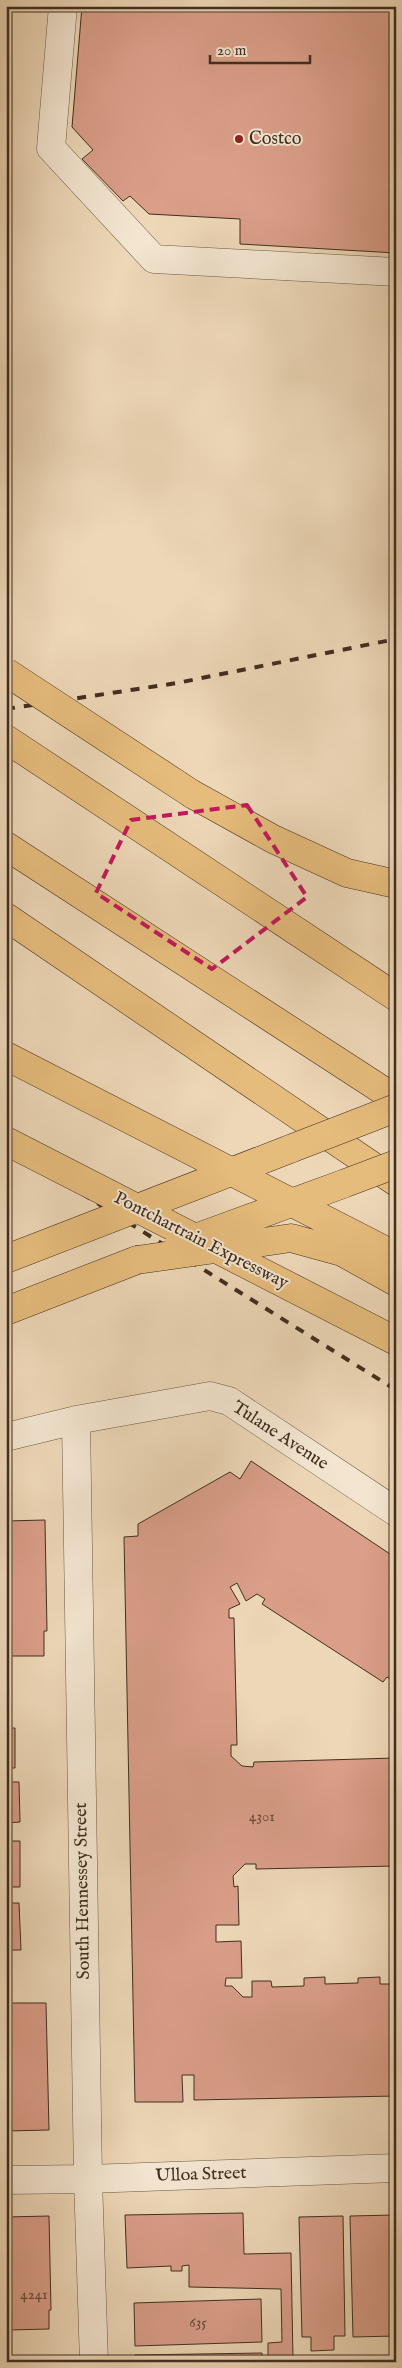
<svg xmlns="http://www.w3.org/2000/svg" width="402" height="2368" viewBox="0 0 402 2368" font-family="'IM FELL English',serif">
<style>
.building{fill:#da9e89;stroke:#412e20}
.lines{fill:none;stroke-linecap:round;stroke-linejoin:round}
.minor-casing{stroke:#6c5846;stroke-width:29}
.major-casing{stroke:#412e20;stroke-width:29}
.highway-casing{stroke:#412e20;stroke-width:29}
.minor{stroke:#f3e5d0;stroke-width:28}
.major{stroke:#e6bc7c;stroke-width:28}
.highway{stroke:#e6bc7c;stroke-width:28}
.rail{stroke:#412e20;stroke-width:4;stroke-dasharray:9 9;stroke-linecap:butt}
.major-bridge-casing{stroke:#412e20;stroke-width:29;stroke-linecap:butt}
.highway-bridge-casing{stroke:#412e20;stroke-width:29;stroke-linecap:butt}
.major-bridge{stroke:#e6bc7c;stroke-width:28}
.highway-bridge{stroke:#e6bc7c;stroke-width:28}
.marked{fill:none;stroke:#c2185b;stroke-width:4;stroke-dasharray:10 6;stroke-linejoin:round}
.poi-dot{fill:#8f2418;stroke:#f3e5d0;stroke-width:2}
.labels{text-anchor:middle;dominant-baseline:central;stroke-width:4;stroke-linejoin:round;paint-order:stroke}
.number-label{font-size:15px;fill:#674a3a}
.poi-label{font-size:18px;fill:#412e20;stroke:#f3e5d0;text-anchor:start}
.street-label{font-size:18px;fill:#412e20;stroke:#f3e5d0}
</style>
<rect width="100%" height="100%" fill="#edd7b7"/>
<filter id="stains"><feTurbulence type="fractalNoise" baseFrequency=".004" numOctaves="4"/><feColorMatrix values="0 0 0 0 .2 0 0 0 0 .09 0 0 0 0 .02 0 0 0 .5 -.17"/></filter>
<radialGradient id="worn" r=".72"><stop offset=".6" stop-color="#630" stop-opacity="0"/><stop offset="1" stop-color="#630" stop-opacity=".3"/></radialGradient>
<path class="building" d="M82,6H396V253L240,244V219L149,214L130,196L123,201L82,159L93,150L72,127Z
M251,1461L396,1558V1682L387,1677L383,1682L262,1604L265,1599L257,1594L246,1601L237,1583L230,1587L240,1604L229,1609V1618H234L237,1745H231V1756L242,1766L253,1767L254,1762L396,1758V1866L256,1869V1864H245L233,1876L234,1887L238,1886L239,1925H216V1942L241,1941L242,1978H226L225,1986H232L243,1997H252V1981H271L272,1987L304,1986V1978L325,1977V1984L358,1983V1978L380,1977V1984H396V2096L194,2100V2075H182L183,2102H135L124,1537L138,1536V1524L230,1472L240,1479Z
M45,1520L47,1631H44V1656H8L6,1521Z
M6,1728H15V1768H6Z
M6,1782H19L20,1822L6,1823Z
M6,1841H20V1887H6Z
M6,1899H9V1903H19L21,1950H6Z
M6,2003H46L49,2130L6,2131Z
M243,2213L244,2254L291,2253L293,2359H276V2362H268V2343L282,2342L281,2289L189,2287V2265L182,2266V2271H171V2266L127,2268L125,2215Z
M395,2215L396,2336L353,2337L350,2216Z
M49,2216L51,2310H49V2329L9,2330L8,2311H6V2217Z
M343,2216L345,2336H334V2350L311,2351V2337H302L299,2217Z
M261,2299L262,2342L135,2346L134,2303Z
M262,2353V2362H135V2355Z"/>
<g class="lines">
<defs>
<path id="minor" d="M63,6L51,148L154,259L396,272
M76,1420L88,2179L94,2362
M6,1437L76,1420L210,1396L229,1401L396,1512
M6,2180L88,2179L396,2168"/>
<path id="major" d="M6,1311L137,1260"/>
<path id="highway" d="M6,739L396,997
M192,794L273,839L347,873L396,884
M6,846L396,1099
M6,917L396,1182"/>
</defs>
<use href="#minor" class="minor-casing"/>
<use href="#major" class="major-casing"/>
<use href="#highway" class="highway-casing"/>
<use href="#minor" class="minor"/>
<use href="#major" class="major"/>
<use href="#highway" class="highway"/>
<path class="rail" d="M6,709L177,683L396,639
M6,1146L396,1390"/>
<defs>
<path id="major-bridge" d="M179,1244L343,1184
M6,1259L290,1149"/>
<path id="highway-bridge" d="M6,672L192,794
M6,1056L396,1256
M6,1141L396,1341
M290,1149L396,1108
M343,1184L396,1164
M137,1260L291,1238L342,1252L396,1282"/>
</defs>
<use href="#major-bridge" class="major-bridge-casing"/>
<use href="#highway-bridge" class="highway-bridge-casing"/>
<use href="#major-bridge" class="major-bridge"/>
<use href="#highway-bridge" class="highway-bridge"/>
</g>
<path class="marked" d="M247,805L307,897L212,969L96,893L131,820Z"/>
<circle class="poi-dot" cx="239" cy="139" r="5"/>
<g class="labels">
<g class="number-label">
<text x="262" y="1816">4301</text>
<text x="34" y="2294">4241</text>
<text x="198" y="2322">635</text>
</g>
<g class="poi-label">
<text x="249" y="139">Costco</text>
</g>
<g class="street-label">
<text transform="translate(201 1241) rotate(27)">Pontchartrain Expressway</text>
<text transform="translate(280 1436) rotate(33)">Tulane Avenue</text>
<text transform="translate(83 1891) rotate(-91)">South Hennessey Street</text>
<text transform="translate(201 2175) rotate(-2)">Ulloa Street</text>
</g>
</g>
<rect width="402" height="2368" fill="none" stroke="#edd7b7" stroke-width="25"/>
<rect x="8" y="8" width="387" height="2353" fill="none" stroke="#412e20" stroke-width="2.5"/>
<rect x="12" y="12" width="377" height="2343" fill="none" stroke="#412e20"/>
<path d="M210 55v8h100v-8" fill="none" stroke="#412e20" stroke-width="2.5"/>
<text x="217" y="55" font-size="15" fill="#412e20" stroke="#f3e5d0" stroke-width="4" paint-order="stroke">20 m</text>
<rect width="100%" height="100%" filter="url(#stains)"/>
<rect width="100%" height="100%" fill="url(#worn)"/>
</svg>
